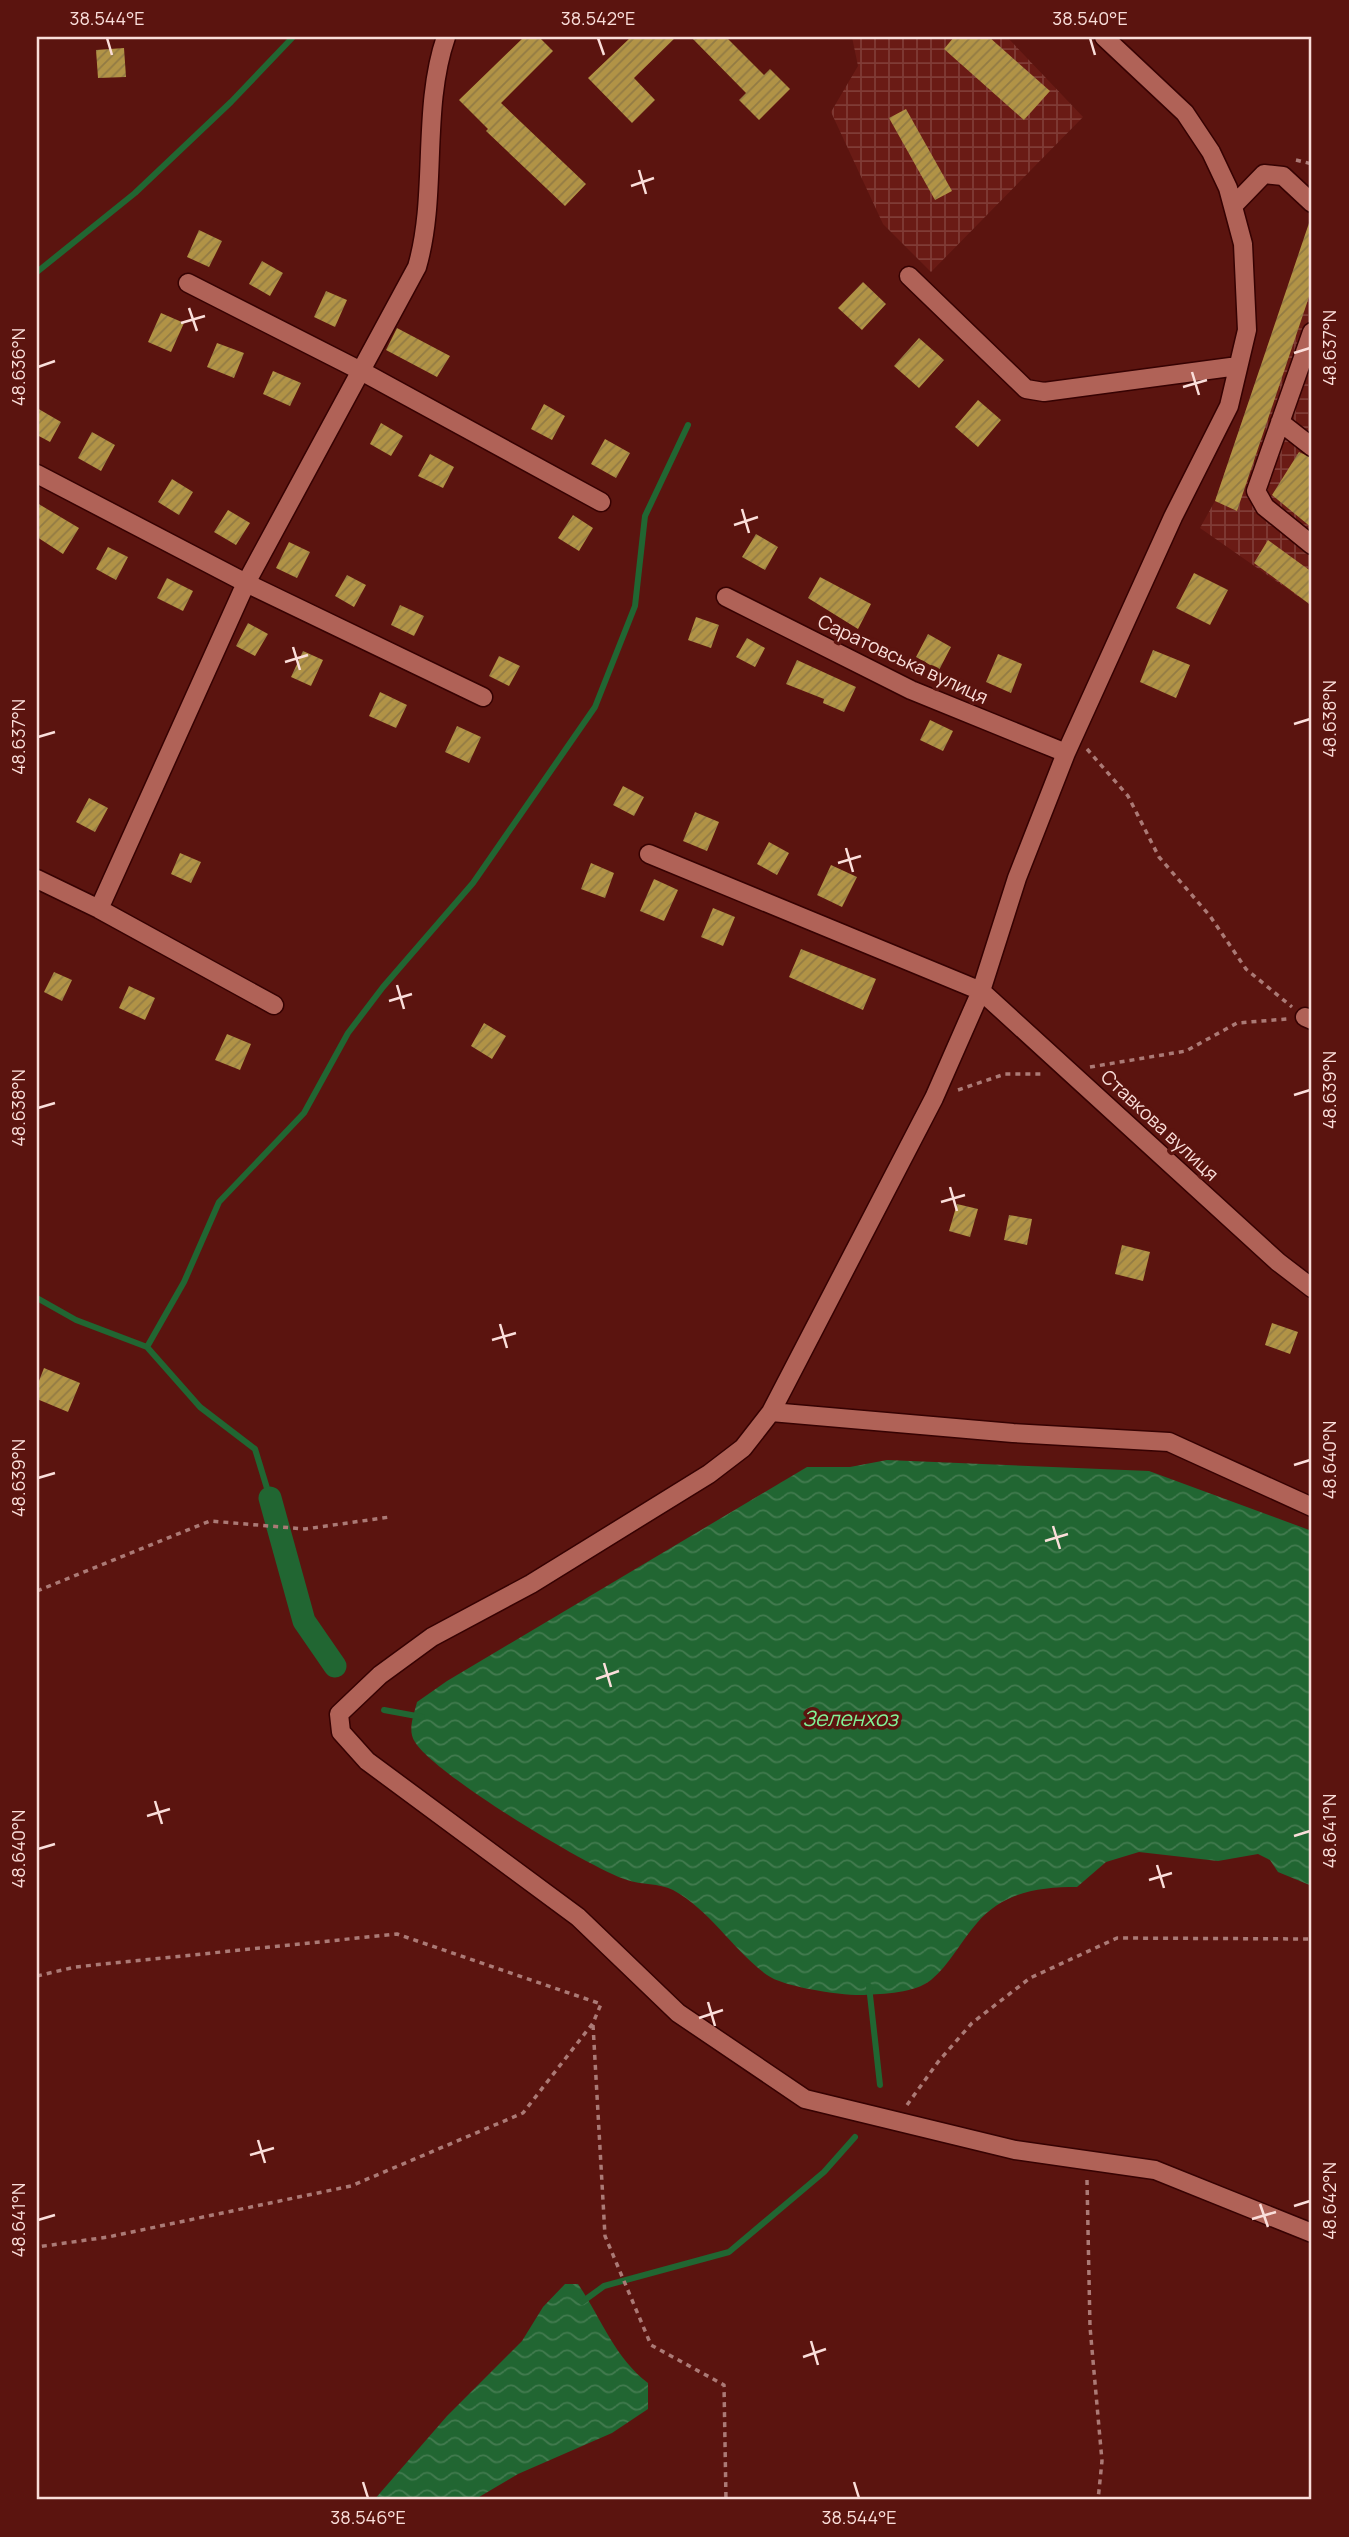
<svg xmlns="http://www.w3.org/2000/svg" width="1349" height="2537" viewBox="0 0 1349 2537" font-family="Manrope,sans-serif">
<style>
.industrial{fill:url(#industrial-grid)}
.water{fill:url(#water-waves)}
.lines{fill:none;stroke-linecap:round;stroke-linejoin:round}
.stream{stroke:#216632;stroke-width:6}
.canal{stroke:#216632;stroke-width:23}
.building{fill:url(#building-hatch)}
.minor-casing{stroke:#360202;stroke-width:21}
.path{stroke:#ab7a76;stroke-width:3.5;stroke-dasharray:5 5;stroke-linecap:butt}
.minor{stroke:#b06257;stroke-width:18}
.ticks{fill:none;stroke:#fadeda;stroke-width:2.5}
.labels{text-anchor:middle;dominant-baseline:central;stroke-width:7;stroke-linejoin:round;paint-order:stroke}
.street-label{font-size:19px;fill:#fadeda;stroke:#5b140f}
.water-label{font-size:21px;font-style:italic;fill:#81f296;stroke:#5b140f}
.neatline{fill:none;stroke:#fadeda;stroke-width:2.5}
.ticks-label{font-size:18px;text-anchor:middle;fill:#fadeda}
</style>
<defs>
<pattern id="industrial-grid" width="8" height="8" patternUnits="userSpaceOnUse" patternTransform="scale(1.75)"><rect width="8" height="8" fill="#6a1b15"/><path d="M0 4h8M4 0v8" fill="none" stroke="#803c36"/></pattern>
<pattern id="water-waves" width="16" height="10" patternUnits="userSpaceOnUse" patternTransform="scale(1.75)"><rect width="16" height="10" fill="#216632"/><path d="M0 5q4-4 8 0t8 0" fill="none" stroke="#427b4f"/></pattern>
<pattern id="building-hatch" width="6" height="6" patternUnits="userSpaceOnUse" patternTransform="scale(1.75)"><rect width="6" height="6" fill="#b19346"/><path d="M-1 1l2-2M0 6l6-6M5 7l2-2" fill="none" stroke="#927b44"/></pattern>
</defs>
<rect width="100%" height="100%" fill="#5b140f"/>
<path class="industrial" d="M852,37H1007L1083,117L931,272L883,224L831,112L858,66Z
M1312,217V606L1200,528L1215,501Z"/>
<path class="water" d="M887,1460L1149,1471L1312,1531V1886L1278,1872L1270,1860L1258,1854L1218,1861L1139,1852L1106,1862L1077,1887C1038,1887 1004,1892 977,1923C961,1941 950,1964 931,1980C915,1993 883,1994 864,1995C843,1996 783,1987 767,1975C732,1949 711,1911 673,1890C659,1883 641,1885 627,1880C589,1868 434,1774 415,1742C407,1730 414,1715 417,1702L447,1681L807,1467H850Z
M565,2284H578C601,2318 615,2358 648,2383V2409L612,2433L518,2474L474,2500H374L447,2416L522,2341L543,2307Z"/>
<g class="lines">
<path class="stream" d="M37,272L135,193L231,102L293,37
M37,1298L76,1320L147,1347L200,1407L255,1449L270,1498
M147,1347L184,1282L219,1202L304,1113L348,1033L383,987L473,883L595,707L635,606L645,516L688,425
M384,1710L422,1717
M869,1986L880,2085
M582,2302L604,2286L729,2252L824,2172L855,2137"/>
<path class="canal" d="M270,1498L304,1621L335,1666"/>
</g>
<path class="building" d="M524,37H539L553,51L501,103L586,184L565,206L486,131L488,129L459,100Z
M631,37H676L634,78L655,100L632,123L588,78Z
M691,37H726L764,75L770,69L790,89L759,120L739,100L746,93Z
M954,37H989L1050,91L1024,120L944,49Z
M124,48L126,77L98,78L96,50Z
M906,109L952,191L935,200L889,118Z
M1309,223L1312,224V288L1237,511L1215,501Z
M199,230L222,241L209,267L187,257Z
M262,261L283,273L270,296L249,284Z
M863,282L886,304L862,330L838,308Z
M326,291L347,300L335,327L314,317Z
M161,313L184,323L171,352L148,342Z
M397,328L450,356L437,377L386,350Z
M919,338L944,360L919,388L894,366Z
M217,343L244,353L234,378L207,367Z
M273,371L301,383L290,406L263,394Z
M978,400L1001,420L978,447L955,427Z
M544,404L565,416L552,440L531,429Z
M37,408L61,422L50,442L37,435Z
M381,423L403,436L391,456L370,444Z
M92,432L115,445L101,471L78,458Z
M605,439L630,453L616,478L591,464Z
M1299,452L1312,458V528L1272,495Z
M430,454L454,467L443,488L418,476Z
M172,479L193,492L179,515L158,502Z
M37,503L79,528L63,554L37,537Z
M228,510L250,523L236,545L214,532Z
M573,515L593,528L579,551L558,538Z
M756,534L778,547L765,570L742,557Z
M1268,540L1312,572V606L1254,563Z
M289,542L310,552L297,578L276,568Z
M108,547L128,557L116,580L96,569Z
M1194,573L1228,590L1210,625L1176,608Z
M347,575L366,585L354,607L335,596Z
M820,577L871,604L858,629L808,598Z
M167,578L193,591L183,611L157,598Z
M400,605L424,616L414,636L391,625Z
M696,617L719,625L711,648L688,640Z
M248,623L268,634L255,656L236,646Z
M928,634L951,647L939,670L916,657Z
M747,638L765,648L755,667L736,657Z
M1153,650L1190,665L1176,698L1140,682Z
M303,651L323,660L311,686L291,677Z
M998,654L1022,664L1011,693L986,682Z
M499,656L520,666L509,686L489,676Z
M797,660L856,687L844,712L823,703L824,699L786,684Z
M380,692L407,705L396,728L369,716Z
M930,720L953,731L943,751L920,740Z
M457,726L481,737L469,763L445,752Z
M623,786L644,797L634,816L613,805Z
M89,798L108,808L95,832L76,822Z
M695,812L719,822L707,851L683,841Z
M769,842L789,853L777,875L757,864Z
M180,853L201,862L191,883L171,874Z
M591,863L614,873L605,898L581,889Z
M831,865L857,877L842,907L817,895Z
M654,879L678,890L664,921L640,911Z
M713,908L735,917L723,946L701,937Z
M801,949L876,979L863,1010L789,977Z
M54,972L72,980L62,1001L44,992Z
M129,986L155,998L145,1020L119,1008Z
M484,1023L506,1036L492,1059L471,1046Z
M227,1034L251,1044L240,1070L215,1060Z
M957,1204L978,1209L970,1237L949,1231Z
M1009,1215L1032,1219L1027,1245L1004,1240Z
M1122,1245L1150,1252L1143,1281L1115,1274Z
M1272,1323L1298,1332L1290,1354L1265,1345Z
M44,1368L80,1383L68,1412L37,1399V1386Z"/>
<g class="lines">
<defs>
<path id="minor" d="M1104,37L1185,113L1211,152L1228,188L1243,244L1247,330L1229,406L1173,517L1066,753L1017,878L981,991L934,1098L771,1412L743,1448L709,1474L531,1584L432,1637L380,1675L339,1714L341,1732L367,1761L578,1917L678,2013L805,2099L1015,2150L1155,2170L1312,2233
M1233,206L1264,174L1283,176L1312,203
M909,276L1026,389L1044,392L1238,366
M188,283L363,372L601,502
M1312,332L1256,491L1265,507L1312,545
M1280,422L1312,447
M37,474L246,583L483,697
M726,597L911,690L1066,753
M649,854L981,991L1278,1262L1312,1288
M37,879L99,909L274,1005
M99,909L246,583L417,267C438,195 421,109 446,37
M1305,1017L1312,1020
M771,1412L1013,1433L1169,1442L1312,1507"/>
</defs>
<use href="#minor" class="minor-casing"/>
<path class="path" d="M1296,160L1312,164
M1087,749L1128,796L1159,857L1210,916L1246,969L1292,1007
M1090,1067L1186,1051L1237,1023L1287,1019
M958,1090L1005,1074H1042
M37,1591L210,1521L305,1529L390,1517
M37,1976L75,1967L397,1934L601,2004L593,2023L523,2113L351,2186L108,2237L37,2247
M593,2025L605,2236L651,2345L724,2385L726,2500
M907,2105L938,2062L972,2023L1030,1978L1117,1938L1312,1939
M1087,2180L1090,2327L1102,2461L1098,2500"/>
<use href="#minor" class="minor"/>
</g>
<path class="ticks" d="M107,38L112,55M598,38L604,55M1090,38L1095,55M639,170L646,194M631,186L654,178M189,308L197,331M181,323L205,316M1294,353L1310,348M38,367L55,361M1192,372L1199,395M1183,387L1207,380M742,509L749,533M734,525L758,517M293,647L300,670M285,662L308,655M1294,724L1310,719M38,737L55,732M846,848L853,872M838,863L861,856M397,985L404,1009M389,1001L412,994M1294,1095L1310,1090M38,1108L55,1103M950,1187L957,1211M941,1202L965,1195M500,1324L507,1348M492,1340L516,1333M1294,1465L1310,1460M38,1478L55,1473M1053,1526L1060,1549M1045,1541L1068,1534M604,1663L611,1687M596,1679L619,1671M155,1801L162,1824M147,1816L170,1809M1294,1836L1310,1831M38,1849L55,1844M1157,1865L1164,1888M1149,1880L1172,1873M708,2002L715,2026M699,2018L723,2010M258,2140L265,2163M250,2155L274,2148M1260,2204L1268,2227M1294,2206L1310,2201M1252,2219L1276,2212M38,2220L55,2215M811,2341L818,2365M803,2357L826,2349M363,2482L368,2498M854,2482L859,2498"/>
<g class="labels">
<g class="street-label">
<text transform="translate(903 659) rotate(25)">Саратовська вулиця</text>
<text transform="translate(1160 1125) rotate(43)">Ставкова вулиця</text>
</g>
<g class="water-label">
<text x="850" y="1718">Зеленхоз</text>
</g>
</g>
<rect width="1349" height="2537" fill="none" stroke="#5b140f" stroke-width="77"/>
<rect x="38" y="38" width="1272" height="2460" class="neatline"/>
<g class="ticks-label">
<text x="107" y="25">38.544°E</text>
<text x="598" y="25">38.542°E</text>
<text x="1090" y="25">38.540°E</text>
<text transform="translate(1330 348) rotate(-90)" y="6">48.637°N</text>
<text transform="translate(19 367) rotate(-90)" y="6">48.636°N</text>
<text transform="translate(1330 719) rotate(-90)" y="6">48.638°N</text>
<text transform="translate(19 737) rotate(-90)" y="6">48.637°N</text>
<text transform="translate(1330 1090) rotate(-90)" y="6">48.639°N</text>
<text transform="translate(19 1108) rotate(-90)" y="6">48.638°N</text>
<text transform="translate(1330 1460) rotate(-90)" y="6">48.640°N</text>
<text transform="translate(19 1478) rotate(-90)" y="6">48.639°N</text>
<text transform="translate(1330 1831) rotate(-90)" y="6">48.641°N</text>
<text transform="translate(19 1849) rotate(-90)" y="6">48.640°N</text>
<text transform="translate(1330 2201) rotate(-90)" y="6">48.642°N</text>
<text transform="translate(19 2220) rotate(-90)" y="6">48.641°N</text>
<text x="368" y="2524">38.546°E</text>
<text x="859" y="2524">38.544°E</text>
</g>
</svg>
